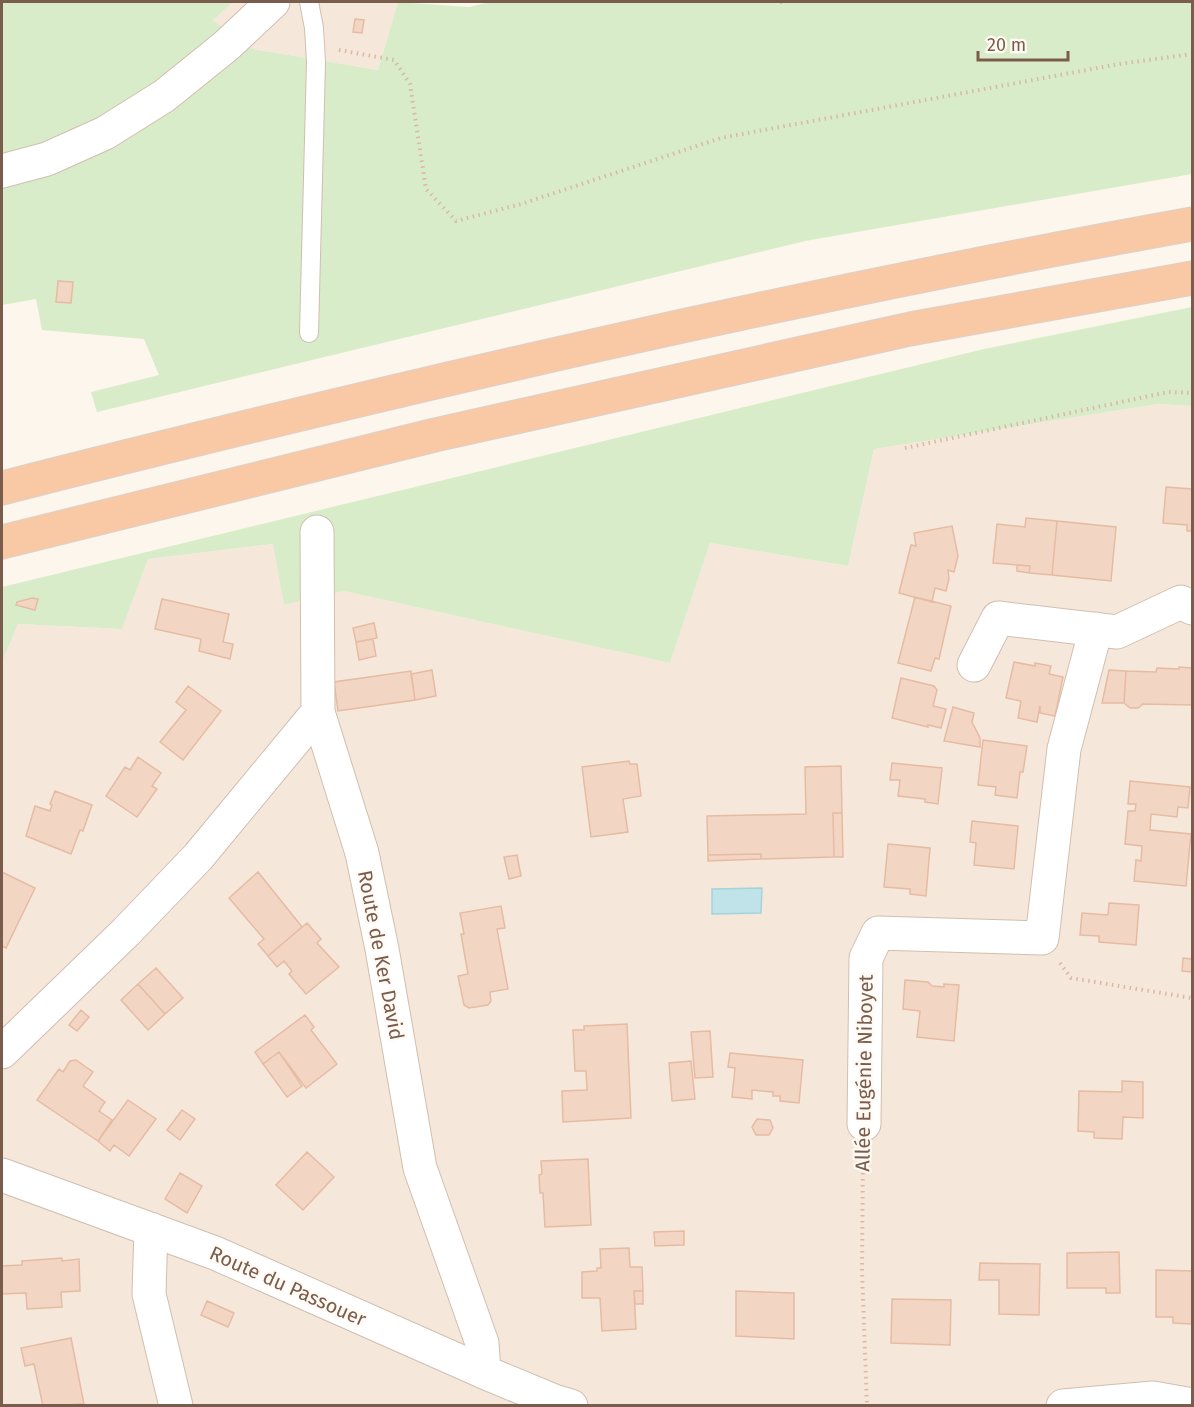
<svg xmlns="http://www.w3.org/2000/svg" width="1194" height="1407" viewBox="0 0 1194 1407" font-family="'Fira Sans',sans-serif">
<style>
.residential{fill:#f5e8da}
.green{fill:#d8ecc9}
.water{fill:#bfe3e8;stroke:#a5d3da;stroke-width:1.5}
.building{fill:#f3d5c3;stroke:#e6bba3;stroke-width:1.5}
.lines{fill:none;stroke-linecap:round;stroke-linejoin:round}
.service-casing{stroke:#d1beb0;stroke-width:20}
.minor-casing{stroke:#d1beb0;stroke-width:35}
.trunk-casing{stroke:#dad1cd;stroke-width:35}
.path{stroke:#d9b8a5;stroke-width:4;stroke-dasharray:1.5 4.5;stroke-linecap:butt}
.service{stroke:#fff;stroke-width:18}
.minor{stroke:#fff;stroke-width:33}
.trunk{stroke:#f9c8a4;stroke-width:33}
.labels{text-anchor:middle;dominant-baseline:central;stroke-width:4.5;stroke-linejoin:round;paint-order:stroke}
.street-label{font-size:20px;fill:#7a5c4d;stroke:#fffaf3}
</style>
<rect width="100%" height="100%" fill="#fdf6ec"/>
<path class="residential" d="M233,2H398L378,70L253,49L213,20Z
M1158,404L1192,406V1405L2,1406V662L18,624L122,629L148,559L274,544L284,605L344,591L670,663L710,543L848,566L874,449Z"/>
<path class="green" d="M2,2H233L213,20L253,49L378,70L398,2L469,7L490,2H1192V174L805,241L97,412L91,392L159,375L144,339L42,330L36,299L2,305Z
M1192,307V406L1158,404L874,449L848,566L710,543L670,663L344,591L284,605L273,544L148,559L122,629L18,624L2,662V587L984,349Z"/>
<path class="water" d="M762,888L761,913L712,914V889Z"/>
<path class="building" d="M355,19L364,20L362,33L353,32Z
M58,281L73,282L71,303L56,302Z
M1166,487L1192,489V531H1187V525L1163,523Z
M1026,518L1057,521L1052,575L1029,573L1030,566L993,563L997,524L1025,527Z
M1057,521L1116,527L1111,581L1052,575Z
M952,526L958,556L954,572L948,570L949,579L946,591L935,588L932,602L899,593L911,545L916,546L914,533Z
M1017,565L1030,566L1029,573L1017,571Z
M915,597L951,606L939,659L935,658L931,671L898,663Z
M32,598L38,599L35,610L16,605L17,602Z
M162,599L229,614L223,642L233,644L230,659L199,651L201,639L155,629Z
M374,623L377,638L356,642L353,628Z
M373,639L376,656L359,660L356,642Z
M1014,662L1035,666V663L1051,666L1049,674L1063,677L1055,716L1040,713V706L1037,722L1018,718L1021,701L1006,698Z
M1179,667L1192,668V705L1143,704L1138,708H1130L1124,703L1126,671L1156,672L1157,668L1179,669Z
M432,670L436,696L415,700L411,674Z
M1109,670L1126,671L1124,703H1102Z
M411,671L415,700L338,711L334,682Z
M901,678L934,686L937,690L933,706L946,709L941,728L928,725V727L892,718Z
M188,686L221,711L183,760L160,742L186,710L176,702Z
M953,707L974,713L972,722L980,738V747L944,741Z
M983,740L1027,746L1023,772H1020L1017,798L995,795L996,787L978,785Z
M138,757L161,773L152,786L157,789L137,817L106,796L125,767L130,770Z
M629,761L630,764H637L641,796L623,799L628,832L591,837L582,767Z
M892,763L942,768L938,804L925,802V799L898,796L900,780H890Z
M841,766L842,813H833L834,857L761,859V854L708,855L707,816L806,814L805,767Z
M1130,781L1190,787L1188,808L1178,807L1177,817L1151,814L1150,830L1191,834L1186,886L1134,881L1136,860L1141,861L1142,846L1125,844L1128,811H1135L1136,804H1128Z
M55,791L92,805L83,831L80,830L71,854L26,836L35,806L50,811L52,805L50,804Z
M833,813H842L843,857H834Z
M972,821L1018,826L1014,869L974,865L976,843L970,842Z
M888,844L930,848L926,896L910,894V889L884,887Z
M761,854V859L708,861V855Z
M517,855L521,876L509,879L504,857Z
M2,872L35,888L6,948L2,946Z
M258,872L302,927L268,956L258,944L264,939L229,898Z
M1109,903L1139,905L1136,945L1099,942V936L1080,935L1082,913L1108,915Z
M501,906L505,928L497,929L508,989L490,992L491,1001L488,1005L469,1008L464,1005L458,976L468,974L461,934H464L460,913Z
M307,923L321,939L317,943L339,967L306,994L289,974L292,971L284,961L277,967L268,956Z
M1183,958L1192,959V972L1182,971Z
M156,968L183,998L165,1014L138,984Z
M905,980L928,982L932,986L944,987V984L959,985L954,1041L917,1037L920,1011L903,1009Z
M138,984L165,1014L148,1030L121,1000Z
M81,1010L89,1017L77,1031L69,1025Z
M305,1015L314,1027L311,1030L337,1064L306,1088L279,1052L263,1064L255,1052Z
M627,1024L631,1118L563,1122L562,1091L587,1090L586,1071H575L573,1030H584V1026Z
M710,1031L713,1077L695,1078L691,1032Z
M279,1052L302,1086L287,1097L263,1064Z
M730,1053L803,1060L799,1103L780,1101V1096H773V1092L752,1090V1099L732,1097L735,1068L728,1067Z
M76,1060L93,1072L83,1086L105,1102L99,1111L112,1120L98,1141L37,1100L59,1069L63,1072L70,1061Z
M691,1061L695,1099L672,1101L669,1063Z
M1122,1081L1143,1082V1118L1123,1117L1122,1139L1094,1138V1132L1078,1131L1079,1091L1122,1092Z
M128,1100L156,1119L129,1156L114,1145L110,1151L98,1141Z
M182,1110L195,1119L180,1140L167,1130Z
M757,1119L770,1120L773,1128L769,1135H756L752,1127Z
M307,1152L334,1177L303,1210L276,1185Z
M588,1159L591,1225L545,1227L543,1193H540L539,1175L542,1174L541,1161Z
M180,1173L202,1186L187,1213L165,1199Z
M684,1231V1245L655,1246L654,1232Z
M629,1248L630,1267H642L643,1291H634L636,1329L602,1331L600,1298H582V1272L597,1271V1268H601L600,1249Z
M1119,1252L1120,1293H1106V1288H1067V1253Z
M62,1258V1261L79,1259L80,1291L61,1292L62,1307L27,1309L26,1293L2,1294V1266L22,1265V1261Z
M980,1263L1040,1264L1039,1315L999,1314V1280H979Z
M1156,1270L1192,1271V1324L1173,1323V1317H1156Z
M634,1291H643V1304H635Z
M736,1291L794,1293V1339L736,1336Z
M892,1299L951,1300L950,1345L891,1343Z
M207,1301L234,1313L228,1327L201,1315Z
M71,1338L84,1404L43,1406L34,1364L25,1366L21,1348Z"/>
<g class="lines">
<defs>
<path id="service" d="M309,2L314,28L316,62L309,333"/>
<path id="minor" d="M2,171L47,159L105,133L164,96L226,46L273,2
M317,532L318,712L362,853L382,949L420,1168L482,1343L484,1372
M974,665L998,618L1117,632L1181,602L1192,608
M2,1052L126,932L198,857L318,712
M864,1124L866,958L878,933L1042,938L1064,749L1096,629
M2,1175L215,1253L484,1372L554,1401L571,1406
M151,1229L149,1294L176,1406
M1063,1406L1153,1398L1192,1405"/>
<path id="trunk" d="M2,488C396,388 792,296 1192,224
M2,542L435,435L910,329L1192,278"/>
</defs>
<use href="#service" class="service-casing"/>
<use href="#minor" class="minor-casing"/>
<use href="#trunk" class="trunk-casing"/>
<path class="path" d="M781,2L783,3
M339,50L394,60L410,84L426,189L456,221L521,204L721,138L1119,64L1192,54
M905,448L1168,392L1192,393
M1060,963L1071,978L1192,998
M863,1155L862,1271L867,1406"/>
<use href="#service" class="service"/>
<use href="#minor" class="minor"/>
<use href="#trunk" class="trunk"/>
</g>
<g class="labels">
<g class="street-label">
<text transform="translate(381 955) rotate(79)">Route de Ker David</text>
<text transform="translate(864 1073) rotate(-89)">Allée Eugénie Niboyet</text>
<text transform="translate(288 1286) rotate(24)">Route du Passouer</text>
</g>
</g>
<rect width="1194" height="1407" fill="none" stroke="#7a5c4d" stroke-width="6"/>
<path d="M978 51v9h90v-9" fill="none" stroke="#7a5c4d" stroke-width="3"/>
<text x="987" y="51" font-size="18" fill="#7a5c4d" stroke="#fffaf3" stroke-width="4.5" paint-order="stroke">20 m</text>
</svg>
